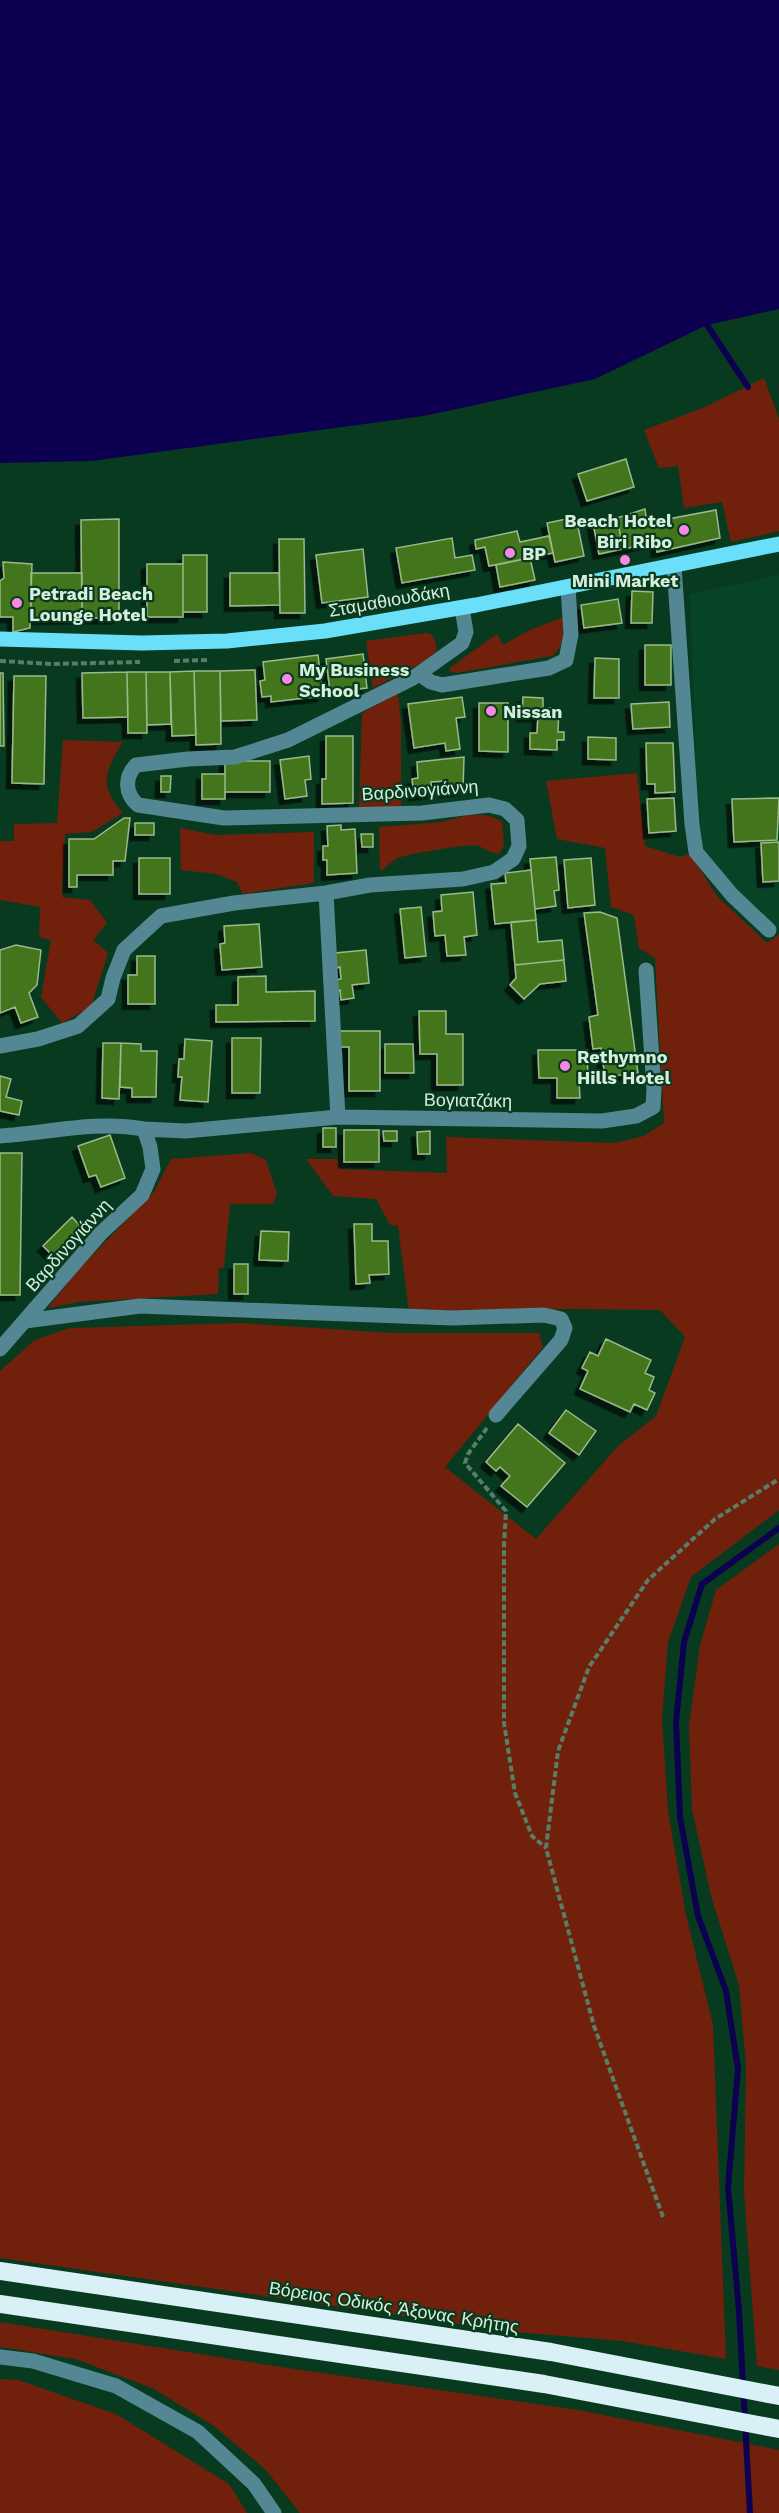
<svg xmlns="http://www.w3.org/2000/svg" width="779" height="2513" viewBox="0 0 779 2513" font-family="'Work Sans',sans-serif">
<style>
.built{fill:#074426}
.green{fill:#71200c}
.water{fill:#0e0050}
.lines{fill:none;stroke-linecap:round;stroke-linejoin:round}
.stream{stroke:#0e0050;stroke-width:6}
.building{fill:#42751b;stroke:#9cb98c;stroke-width:1.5;filter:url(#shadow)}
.path{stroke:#577f68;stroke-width:4;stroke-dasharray:6 3;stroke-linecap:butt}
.minor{stroke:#538794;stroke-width:15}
.major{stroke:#6adff9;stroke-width:15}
.highway{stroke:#d9f0f6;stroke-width:18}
.poi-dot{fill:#fb87e5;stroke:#083a1f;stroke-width:2}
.labels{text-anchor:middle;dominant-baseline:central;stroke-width:4.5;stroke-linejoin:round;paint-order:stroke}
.poi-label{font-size:18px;font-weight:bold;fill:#d6efdd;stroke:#083a1f;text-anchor:start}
.street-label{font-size:18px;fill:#d6efdd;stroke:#083a1f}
</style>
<defs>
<filter id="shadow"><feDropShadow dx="-5.5" dy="5.5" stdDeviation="0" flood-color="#0009"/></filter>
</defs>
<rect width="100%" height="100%" fill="#083a1f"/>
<path class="built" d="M779,575V930L745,899L703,850L696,768L690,594Z"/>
<path class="green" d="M764,378L779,419V531L731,542L722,502L684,508L678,466L659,468L644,430L705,407Z
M564,617C563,632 565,646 552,656L457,673L449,671L451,667L497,634L503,645L532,629Z
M425,633L431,634L435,640L437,651L425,661L373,688L366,641Z
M398,693L401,723V807L359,809L362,713Z
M63,740L123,742C105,770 98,786 123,813L92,832L65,834L62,897L90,900L107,923L93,940L108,953L91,1007L62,1023L41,997L51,940L39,937L40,907L0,900V841H14V824L57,823Z
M637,773L645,846L680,857L690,854L717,896L767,943L779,934V1510L691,1577L668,1642L662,1719L668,1811L686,1915L713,2025L726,2359L622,2341L515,2332L0,2258V1371L35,1340L69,1328L240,1323L393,1333H539L543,1347L445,1467L536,1539L618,1446L656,1416L685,1337L660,1310L572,1309L409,1312L398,1226L390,1225L376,1199L333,1196L306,1159H339V1169L447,1173L446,1137L614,1143L644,1136L664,1123L655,958L639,948L634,915L611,907L605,848L557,839L546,781Z
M468,815C482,815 491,814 502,822L504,845L499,854C489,853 486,848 478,846C470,843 407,854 398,858C391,861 387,868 380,871L379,827L442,822Z
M180,828L215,835L314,832V883L243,894L237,882L216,874L181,870Z
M251,1153L266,1160L277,1194L273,1204H230L224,1267L219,1268L218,1294L78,1302L48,1308L78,1270L154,1192L171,1159Z
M779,1544V2370L757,2366L744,2192L746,2066L739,1985L711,1896L692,1809L689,1725L700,1645L716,1590Z
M0,2322L274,2366L578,2410L779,2450V2513H300L266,2470L214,2426L154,2389L76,2359L0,2347Z
M0,2379L18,2380L116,2414L229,2484L247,2513H0Z"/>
<path class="water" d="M0,0H779V309L707,325L595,379L424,416L92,461L0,463Z"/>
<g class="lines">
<path class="stream" d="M707,325L748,387
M750,2513L739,2311L728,2187L738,2069L726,1991L698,1916L680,1817L676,1722L684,1642L702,1584L779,1528"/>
</g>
<path class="building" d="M626,459L634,487L587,501L578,474Z
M645,509L647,523L716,510L720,538L657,552L656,542L623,549L617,518Z
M576,517L584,556L555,562L547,523Z
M617,518L623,549L599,554L593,523Z
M119,519V618H82L81,520Z
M517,531L520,542L549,536L553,553L489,566L485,547L476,549L475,540Z
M452,538L455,558L472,555L475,570L402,583L396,548Z
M279,539H304L305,613H280Z
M363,549L368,597L322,603L316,555Z
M183,555H207V612H183Z
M530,558L535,580L500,587L496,565Z
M3,562L32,564L30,628L13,632V617H0V581L4,578Z
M147,564H183V617H147Z
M31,573H82V618L31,619Z
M230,573H279L280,605L230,606Z
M632,591L653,592L652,623H631Z
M618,599L622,623L584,628L581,605Z
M645,645H671V685H645Z
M363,654L367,688L330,692L326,659Z
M318,655L323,696L271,702V696L262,697L260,681L265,680L263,662Z
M595,658L619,659V698H594Z
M255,670L257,720L221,721L220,671Z
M194,671H220L221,744L196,745Z
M194,671L196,735L172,736L170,672Z
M127,672L128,717L83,718L82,673Z
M127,672H146L147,733H128Z
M146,672H170L171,724L147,725Z
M0,673H3L4,746H0Z
M14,676H46L44,784L12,783Z
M462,697L465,717L456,718L460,749L446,751L445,743L414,748L408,704Z
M523,697L543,698V708H559L558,732H564V740H557V750L530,749V733H537L538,716H522Z
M669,702L670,727L633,729L631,704Z
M479,703H508V752L479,751Z
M326,736H353V803L322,804V779H326Z
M588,737L616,738V760L588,759Z
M646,743H673L675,792L655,793V784H647Z
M309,756L311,779L305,780L307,796L285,799L280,760Z
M464,757L463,790L446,792L445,781L431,782L432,793L414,795L412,779L418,778L417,762Z
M225,761H270V792H225Z
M202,774H225V799H202Z
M161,776H171L170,792H161Z
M674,798L676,831L649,833L647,799Z
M779,798L777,840L734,842L732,799Z
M124,818H130L125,861H113V875H77V887H69V839H94Z
M135,823H154V835H135Z
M341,825V830L355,829L357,873L327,875V860H323V846H328L327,826Z
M361,834H373V847H362Z
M779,842V881L763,882L761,843Z
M556,857L559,890L554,891L556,906L535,909L530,859Z
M139,858H170V894H139Z
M591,858L595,905L568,908L564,860Z
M531,870L536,920L495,924L491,884L506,883L505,873Z
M473,892L477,935L464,937L466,955L447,956L445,935L435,936L433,912L442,911L441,895Z
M421,907L426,956L405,958L400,909Z
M600,912L617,918L638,1073L605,1077L601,1048L593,1049L589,1017L598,1015L584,913Z
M536,920L538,942L562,940L564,960L515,965L511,922Z
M259,924L262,967L222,970L220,944L225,943L224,926Z
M16,945L41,950L37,985L29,993L38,1017L21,1023L15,1007L0,1013V950Z
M366,950L369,983L352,985L354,998L341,1000L340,990L337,991L336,980L341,979L340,967L336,968L335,953Z
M137,956H155V1004H128V975H137Z
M564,960L566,981L540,984L524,999L510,985L516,978L515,965Z
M266,976V992L315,991V1021L216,1022V1005H238V977Z
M419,1011H446V1034H463V1085H437V1054H420Z
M340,1031H380V1091H349V1047H340Z
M232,1038H261L260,1093H232Z
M185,1039L212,1041L208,1102L180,1100L182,1077H178L179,1059H184Z
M103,1043H121L119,1099L102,1098Z
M121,1043L141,1044V1051H157L156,1097H132V1088L120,1087Z
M385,1044H413L414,1073H385Z
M538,1050H587L588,1079L579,1080L580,1098H557V1078H539Z
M0,1076L11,1079L6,1097L22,1101L19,1115L0,1111Z
M323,1128H336V1147H323Z
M344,1130H379V1162H344Z
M383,1131H397V1141H384Z
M430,1131V1154H418L417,1132Z
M110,1135L125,1178L101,1187L96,1175L89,1177L78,1146Z
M0,1153H22L20,1295H0Z
M72,1217L83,1229L55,1258L43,1246Z
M354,1224H372V1241H388L389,1274L369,1275L370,1283L356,1284Z
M261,1231L289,1232L288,1261L259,1260Z
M234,1264H248V1294H234Z
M606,1339L651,1360L645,1373L654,1377L649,1390L655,1393L647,1410L634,1404L630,1412L580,1389L588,1371L582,1368L590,1352L598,1356Z
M566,1410L596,1431L579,1455L549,1433Z
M518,1424L565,1463L527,1507L501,1486L510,1476L500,1467L496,1471L486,1462Z"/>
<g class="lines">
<path class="path" d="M0,661L52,664L140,662
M174,661L209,660
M487,1428L468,1454L465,1463L506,1511L504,1546V1723L515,1793L532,1836L546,1848
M663,2217L594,2026L546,1848L558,1751L589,1667L648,1580L715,1519L779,1479"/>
<path class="minor" d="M674,566L692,824L696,852L732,895L769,930
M419,674L431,682L442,685L549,668L566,660L571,634L568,587
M326,893L338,1117
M0,1046L38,1039L78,1026L108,999L113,978L124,950L161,916L234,903L326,893L370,885L463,879L494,872L513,859L519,846L517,820L505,809L489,805L422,813L224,818L138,805C125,794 124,778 136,765L188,759L235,757L288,740L413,678L462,643L466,632L462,608
M144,1129L186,1131L338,1117L602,1121L636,1116L653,1107L654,1089L646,970
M0,1136C49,1133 95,1120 144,1129L150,1147L153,1169L142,1195L101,1233L0,1349
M25,1321L140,1306L453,1318L544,1315L561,1319L565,1328L561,1340L496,1415
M0,2357L33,2361L116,2386L198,2432L254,2484L274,2513"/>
<path class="major" d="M0,639L142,643L227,641L325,631L476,605L779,544"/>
<path class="highway" d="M0,2271L551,2352L779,2396
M0,2304L544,2384L779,2429"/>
</g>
<g class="poi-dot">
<circle cx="684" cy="530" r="6"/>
<circle cx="510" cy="553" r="6"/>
<circle cx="625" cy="560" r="6"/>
<circle cx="17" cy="603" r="6"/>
<circle cx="287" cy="679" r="6"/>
<circle cx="491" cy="711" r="6"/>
<circle cx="565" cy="1066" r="6"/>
</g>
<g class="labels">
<g class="poi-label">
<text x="672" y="520" text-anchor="end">Beach Hotel<tspan x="672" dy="21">Biri Ribo</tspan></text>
<text x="522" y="553">BP</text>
<text x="625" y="580" text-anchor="middle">Mini Market</text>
<text x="29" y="593">Petradi Beach<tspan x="29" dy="21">Lounge Hotel</tspan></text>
<text x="299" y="669">My Business<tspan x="299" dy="21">School</tspan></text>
<text x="503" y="711">Nissan</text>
<text x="577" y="1056">Rethymno<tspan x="577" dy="21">Hills Hotel</tspan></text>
</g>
<g class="street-label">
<text transform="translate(389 600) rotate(-10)">Σταμαθιουδάκη</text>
<text transform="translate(420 790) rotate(-4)">Βαρδινογιάννη</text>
<text transform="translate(468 1100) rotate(1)">Βογιατζάκη</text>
<text transform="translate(68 1245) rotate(-48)">Βαρδινογιάννη</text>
<text transform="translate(394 2307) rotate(9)">Βόρειος Οδικός Άξονας Κρήτης</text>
</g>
</g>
</svg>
